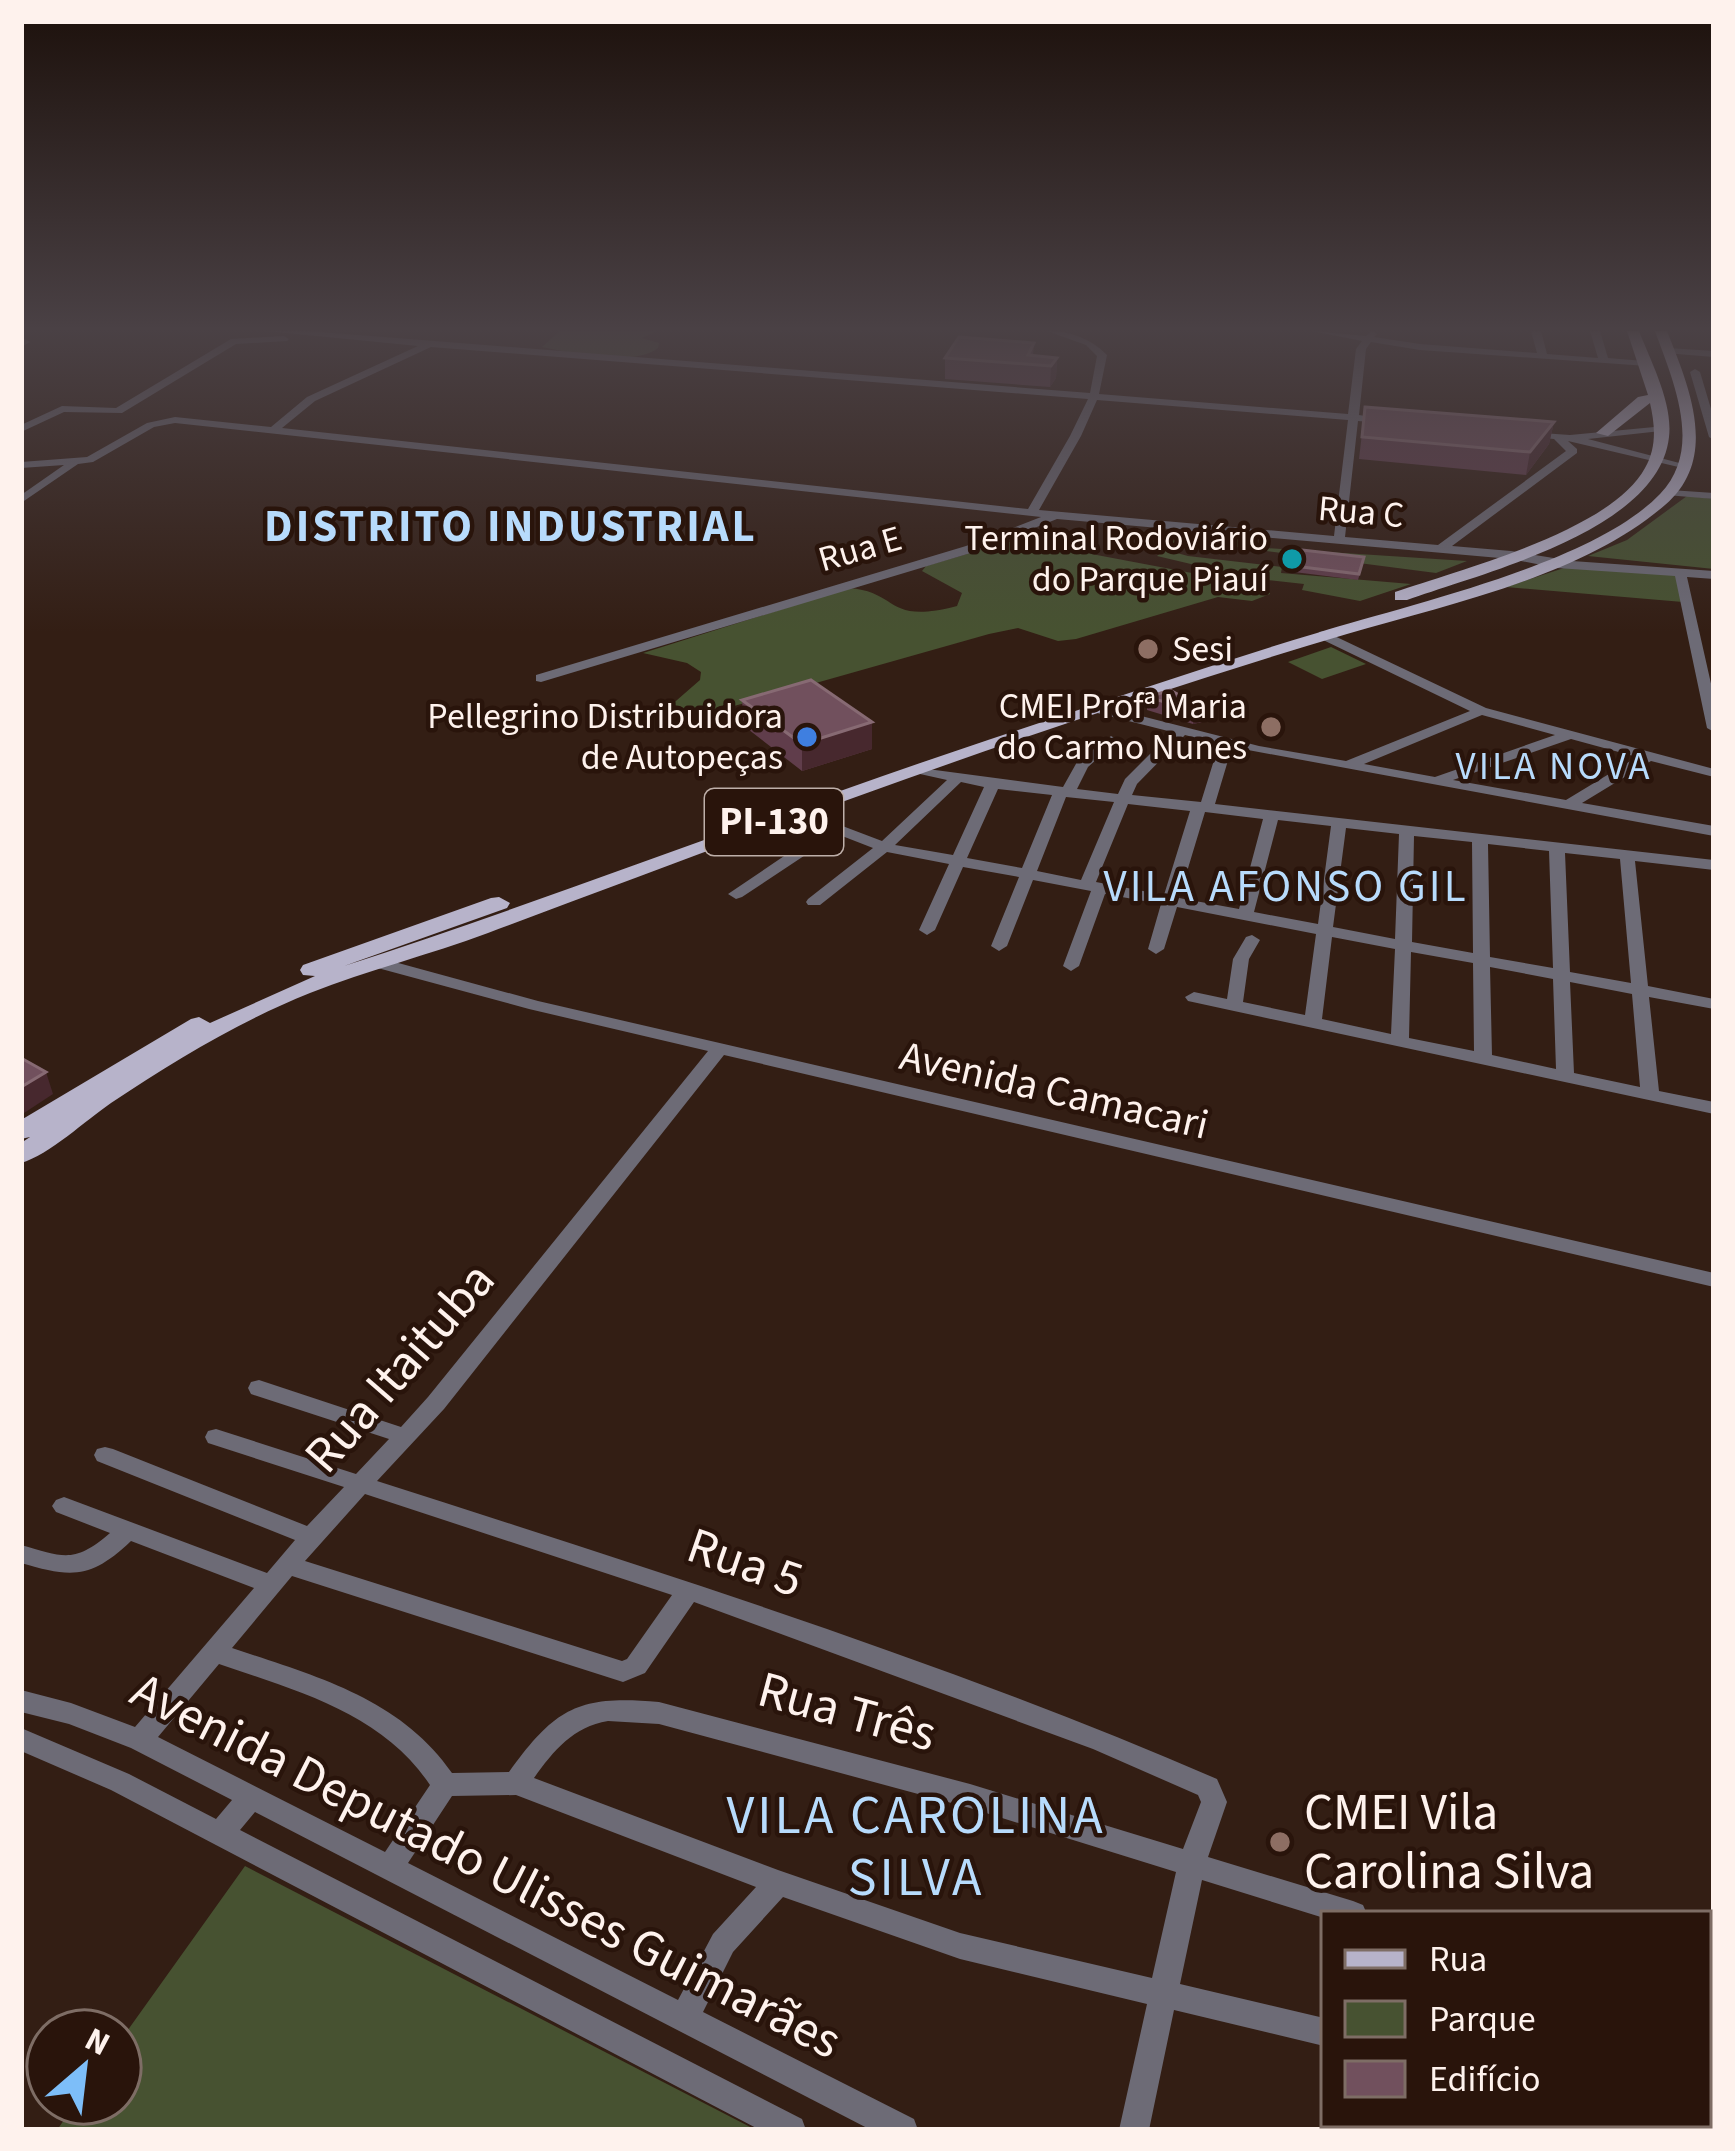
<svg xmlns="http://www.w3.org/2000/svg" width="1735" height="2151" viewBox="0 0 1735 2151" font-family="'Source Sans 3',sans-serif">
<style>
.green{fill:#475231}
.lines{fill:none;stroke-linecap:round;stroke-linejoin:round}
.minor{fill:#6d6b76;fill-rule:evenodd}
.major{fill:#b7b3ca;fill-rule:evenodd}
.wall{fill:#603d4b}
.shaded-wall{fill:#47282e}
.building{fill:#71505d;stroke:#876a73;stroke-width:3}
.culture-dot{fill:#0f9aa8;stroke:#29140b;stroke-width:4.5}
.education-dot{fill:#8d6e63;stroke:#29140b;stroke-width:4.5}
.shop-dot{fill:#3f7fe0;stroke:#29140b;stroke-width:4.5}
.labels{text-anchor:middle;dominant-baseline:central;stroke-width:9;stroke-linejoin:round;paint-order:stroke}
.far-street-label{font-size:36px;fill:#fef2ed;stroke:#29140b}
.far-poi-label{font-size:36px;fill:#fef2ed;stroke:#29140b;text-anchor:end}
.far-neighbourhood-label{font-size:39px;letter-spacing:3px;fill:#b7dbfc;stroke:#29140b}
.shield{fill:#29140b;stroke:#beafa9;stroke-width:3}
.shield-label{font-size:39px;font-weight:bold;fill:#fef2ed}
.street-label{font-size:42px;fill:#fef2ed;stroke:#29140b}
.far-district-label{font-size:45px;font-weight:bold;letter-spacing:3px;fill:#b7dbfc;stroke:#29140b}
.neighbourhood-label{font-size:45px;letter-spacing:3px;fill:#b7dbfc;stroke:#29140b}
.near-street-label{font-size:51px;fill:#fef2ed;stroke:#29140b}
.near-poi-label{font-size:51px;fill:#fef2ed;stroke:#29140b;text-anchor:start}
.near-neighbourhood-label{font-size:54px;letter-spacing:3px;fill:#b7dbfc;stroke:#29140b}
</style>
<rect width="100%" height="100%" fill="#331e14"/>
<path class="green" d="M560,331H657L642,338L659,343L658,348C634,367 571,353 542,347Z
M1687,496L1714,499V569L1588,556L1627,540Z
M1200,534L1234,537L1265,548L1467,561L1436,573L1198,542Z
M1175,539L1177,553L1188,556L1282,567L1281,573L1411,584L1360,601L1302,590L1304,584L1250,578L1157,556Z
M1008,542H1028L1266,587L1270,594L1252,601L1218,597L1076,639L1058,641L1018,628L989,634L699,716L669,707L700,680L701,672L687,663L643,653L849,588C900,592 885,625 957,606L962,593L922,571L926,566Z
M1567,567L1678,575L1683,602L1506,587Z
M1331,647L1366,664L1322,679L1288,662Z
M245,1866L756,2130H57L76,2103H120V2041Z"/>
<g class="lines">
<path class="minor" d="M266,331H308L1090,393L1097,356L1086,345L1047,331C1070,331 1090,338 1107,355L1099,394L1348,414L1356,349L1362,341L1312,331L1366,336L1372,331L1377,334L1374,337L1420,344L1537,353L1531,331H1541L1547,354L1598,358L1590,331H1600L1608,358L1644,361L1649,364L1647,366L1420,350L1371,342L1366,349L1359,415L1389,420L1384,423L1358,421L1345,537L1438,545L1566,451L1554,439L1527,436V432L1570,435L1665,426V430L1661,431L1588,439L1687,465V469L1568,441L1577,449V453L1452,546L1511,551L1572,561L1714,571V579L1687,577L1714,697V732L1707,728L1675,576L1557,568L1511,559L1057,519L974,552L541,682L536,681V675L966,546L1041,517L175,423L154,427L93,462L78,464L21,503V495L64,465L21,468V462L87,457L147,423L175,417L271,427L307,397L418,346ZM431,347L1088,399L1070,436L1028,509L282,428L315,401ZM1097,400L1348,420L1334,536L1039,510L1081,436Z
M284,336L289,339L287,341L236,344L122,413L64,412L21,432V425L62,406L116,408L231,339Z
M21,340L25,339L30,342L21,347Z
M1668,348L1714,351V357L1665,353L1663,351Z
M1695,369L1700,372L1714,419V440L1709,437L1690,372Z
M1670,490L1714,493V499L1666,495V491Z
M1324,631L1486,708L1714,769V777L1651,761L1582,803L1714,826V836L1232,747L1215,804L1714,860V870L1635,861L1648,986L1714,999V1009L1649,997L1659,1091L1714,1102V1114L1234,1011L1188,1001L1185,997L1194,992L1227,999L1233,959L1246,937L1252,935L1260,940L1249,959L1243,1002L1305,1015L1316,934L1177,907L1164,949L1156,954L1148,949L1161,904L1105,894L1079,966L1071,971L1063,966L1091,891L1033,880L1007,946L999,951L991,946L1019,877L963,867L935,930L927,935L919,930L949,864L887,852L820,905H808L806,902L808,899L873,848L837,834L742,897L736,899L728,894L824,829L793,817V811H803L882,841L947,780L920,774V768L1063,787L1077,762L1111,736L1118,740L1088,767L1077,789L1118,794L1125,779L1172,732L1097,713V707L1102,706L1259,746L1346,761L1470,711L1319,638V632ZM1482,715L1555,735L1435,777L1364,764ZM1185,735L1219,744L1201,802L1132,795L1137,784ZM1571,739L1637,757L1566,800L1453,780ZM961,782L984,787L953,855L895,845ZM998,789L1052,795L1022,868L967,858ZM1066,797L1114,802L1081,880L1037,871ZM1128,804L1190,811L1164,895L1096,882ZM1205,812L1263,819L1239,909L1179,898ZM1278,820L1331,826L1318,924L1254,912ZM1346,828L1399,834L1395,939L1333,927ZM1414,836L1472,842L1473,953L1412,942ZM1488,844L1549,851L1553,968L1490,957ZM1565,853L1620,859L1631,983L1570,972ZM1332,937L1395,949L1391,1034L1322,1019ZM1411,952L1473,963L1474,1051L1409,1038ZM1490,967L1553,979L1556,1069L1492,1055ZM1570,982L1632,994L1640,1087L1574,1073Z
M380,958L538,1001L1714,1273V1287L724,1055L444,1409L377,1481C660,1572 944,1661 1217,1779L1227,1802L1208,1857L1353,1901L1363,1905L1367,1914H1324V1918L1202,1880L1180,1984L1324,2018V2046L1174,2010L1149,2130H1119L1147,2004L960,1959L783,1897L733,1952L703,2012L914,2119L918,2130H871L255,1812L240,1830L802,2119L806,2130H760L111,1790L21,1751V1728L129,1774L216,1819L232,1800L131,1748L69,1724L21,1712V1690L71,1703L135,1727L254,1588L131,1541C91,1579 72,1578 21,1563V1545C64,1557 74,1564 110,1533L56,1512L52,1506L56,1500L64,1497L267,1573L295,1540L97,1461L94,1455L97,1449L105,1447L113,1449L307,1526L344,1487L208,1443L205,1437L208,1431L216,1429L356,1474L389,1439L251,1394L248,1388L251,1382L259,1380L401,1427L428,1397L708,1051L529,1009L374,967L372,963L374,959ZM365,1494L672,1595L627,1659L622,1661L305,1561ZM292,1576L623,1682L645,1673L694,1602L1093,1749L1198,1795L1201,1802L1183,1849L970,1784L659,1702C579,1695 556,1707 509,1772L452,1773C400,1698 315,1676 232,1648ZM219,1664C297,1691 382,1713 430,1785L385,1852L158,1737ZM608,1721L659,1724L970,1808L1176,1872L1152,1978L960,1933L778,1870L534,1778C554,1750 573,1727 608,1721ZM516,1795L756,1887L713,1934L678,2000L408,1863L452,1796Z
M1708,1990L1714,1991V2019L1708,2018Z
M1708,2102L1714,2103V2130H1703L1696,2124H1708Z"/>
<path class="major" d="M1627,331H1639C1651,362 1673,403 1669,437C1659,531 1481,573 1407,600H1395V592C1461,569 1611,531 1645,468C1657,447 1655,425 1650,403L1608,436L1596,433L1638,397L1648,395Z
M1655,331H1667C1689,387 1720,458 1665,505C1583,576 1449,604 1347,634C1056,720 771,827 488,933C429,955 368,970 310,993C240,1021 174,1061 111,1103C86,1120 49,1155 21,1163V1143L30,1137L21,1139V1120L191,1019L199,1017L210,1023L315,976L303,975L300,970L303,965L491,898L499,897L510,903L507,908L344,966C560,896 772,812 988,740C1097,704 1206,666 1317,633C1410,604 1593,564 1660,494C1704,449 1673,381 1655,331Z"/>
</g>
<path class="wall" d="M1034,343L1033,356L1057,358L1056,378L1050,387L945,379V358Z
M1365,407L1554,422L1549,444L1526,475L1359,459Z
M1363,563L1358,580L1286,571V565Z
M1148,697L1203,708L1202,722L1193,724L1147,710Z
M742,700L872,749L802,771L744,726Z"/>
<path class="shaded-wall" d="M1057,358L1056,378L1050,387L1051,366Z
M1554,422L1549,444L1526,475L1530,452Z
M1203,708L1202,722L1193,724L1194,711Z
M872,722V749L802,771V744Z
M46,1072L53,1094L21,1115V1087Z"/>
<path class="building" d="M959,337L1034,343L1028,355L1057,358L1051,366L945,358Z
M1365,407L1554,422L1530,452L1362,437Z
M1293,549L1364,557L1359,574L1286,565Z
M811,680L872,722L802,744L742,700Z
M1170,690L1203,708L1194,711L1148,697Z
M21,1058L46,1072L21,1087Z"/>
<linearGradient id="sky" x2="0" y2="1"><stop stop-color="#1c100b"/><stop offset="0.52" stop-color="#4a4145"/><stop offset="1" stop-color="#4a4145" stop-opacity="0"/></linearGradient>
<rect width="1735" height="632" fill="url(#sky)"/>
<circle class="culture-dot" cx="1292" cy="559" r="12"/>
<g class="education-dot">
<circle cx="1148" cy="649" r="12"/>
<circle cx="1271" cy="727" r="12"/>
<circle cx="1280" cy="1842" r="12"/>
</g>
<circle class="shop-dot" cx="807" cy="737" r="12"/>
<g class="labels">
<g class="far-street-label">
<text transform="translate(1361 512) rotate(5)">Rua C</text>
<text transform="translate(860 549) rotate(-16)">Rua E</text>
</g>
<g class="far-poi-label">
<text x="1268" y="538">Terminal Rodoviário<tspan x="1268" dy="41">do Parque Piauí</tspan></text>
<text x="1172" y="649" text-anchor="start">Sesi</text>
<text x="1247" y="706">CMEI Profª Maria<tspan x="1247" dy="41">do Carmo Nunes</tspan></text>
<text x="783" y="716">Pellegrino Distribuidora<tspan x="783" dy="41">de Autopeças</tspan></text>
</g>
<g class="far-neighbourhood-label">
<text x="1554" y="767">VILA NOVA</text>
</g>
<rect class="shield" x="705" y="789" width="138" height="66" rx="9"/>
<g class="shield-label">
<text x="774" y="822">PI-130</text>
</g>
<g class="street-label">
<text transform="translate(1054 1091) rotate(13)">Avenida Camacari</text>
</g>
<g class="far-district-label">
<text x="511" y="527">DISTRITO INDUSTRIAL</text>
</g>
<g class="neighbourhood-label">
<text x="1286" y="887">VILA AFONSO GIL</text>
</g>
<g class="near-street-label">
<text transform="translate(400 1368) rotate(-49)">Rua Itaituba</text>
<text transform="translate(745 1563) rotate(19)">Rua 5</text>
<text transform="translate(847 1712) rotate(15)">Rua Três</text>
<text transform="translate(486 1866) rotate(27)">Avenida Deputado Ulisses Guimarães</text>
</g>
<g class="near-poi-label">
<text x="1304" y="1813">CMEI Vila<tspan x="1304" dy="59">Carolina Silva</tspan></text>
</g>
<g class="near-neighbourhood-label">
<text x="916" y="1816">VILA CAROLINA<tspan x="916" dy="62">SILVA</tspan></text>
</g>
</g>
<rect width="1735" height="2151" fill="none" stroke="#fef2ed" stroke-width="48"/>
<rect x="1321" y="1911" width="390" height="216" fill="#29140b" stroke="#7e6d65" stroke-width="3"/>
<rect x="1345" y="1950" width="60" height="18" fill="#b7b3ca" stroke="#7e6d65" stroke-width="3"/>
<text x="1429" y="1971" font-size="36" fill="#fef2ed">Rua</text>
<rect x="1345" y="2001" width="60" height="36" fill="#475231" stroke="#7e6d65" stroke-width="3"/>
<text x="1429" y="2031" font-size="36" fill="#fef2ed">Parque</text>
<rect x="1345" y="2061" width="60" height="36" fill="#71505d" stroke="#7e6d65" stroke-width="3"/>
<text x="1429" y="2091" font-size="36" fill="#fef2ed">Edifício</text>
<g transform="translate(84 2067) rotate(28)"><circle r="57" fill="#29140b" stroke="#7e6d65" stroke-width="3"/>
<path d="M0-9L21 45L0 30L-21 45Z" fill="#7dbef9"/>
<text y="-18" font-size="33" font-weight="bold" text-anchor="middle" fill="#fef2ed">N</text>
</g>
</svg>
